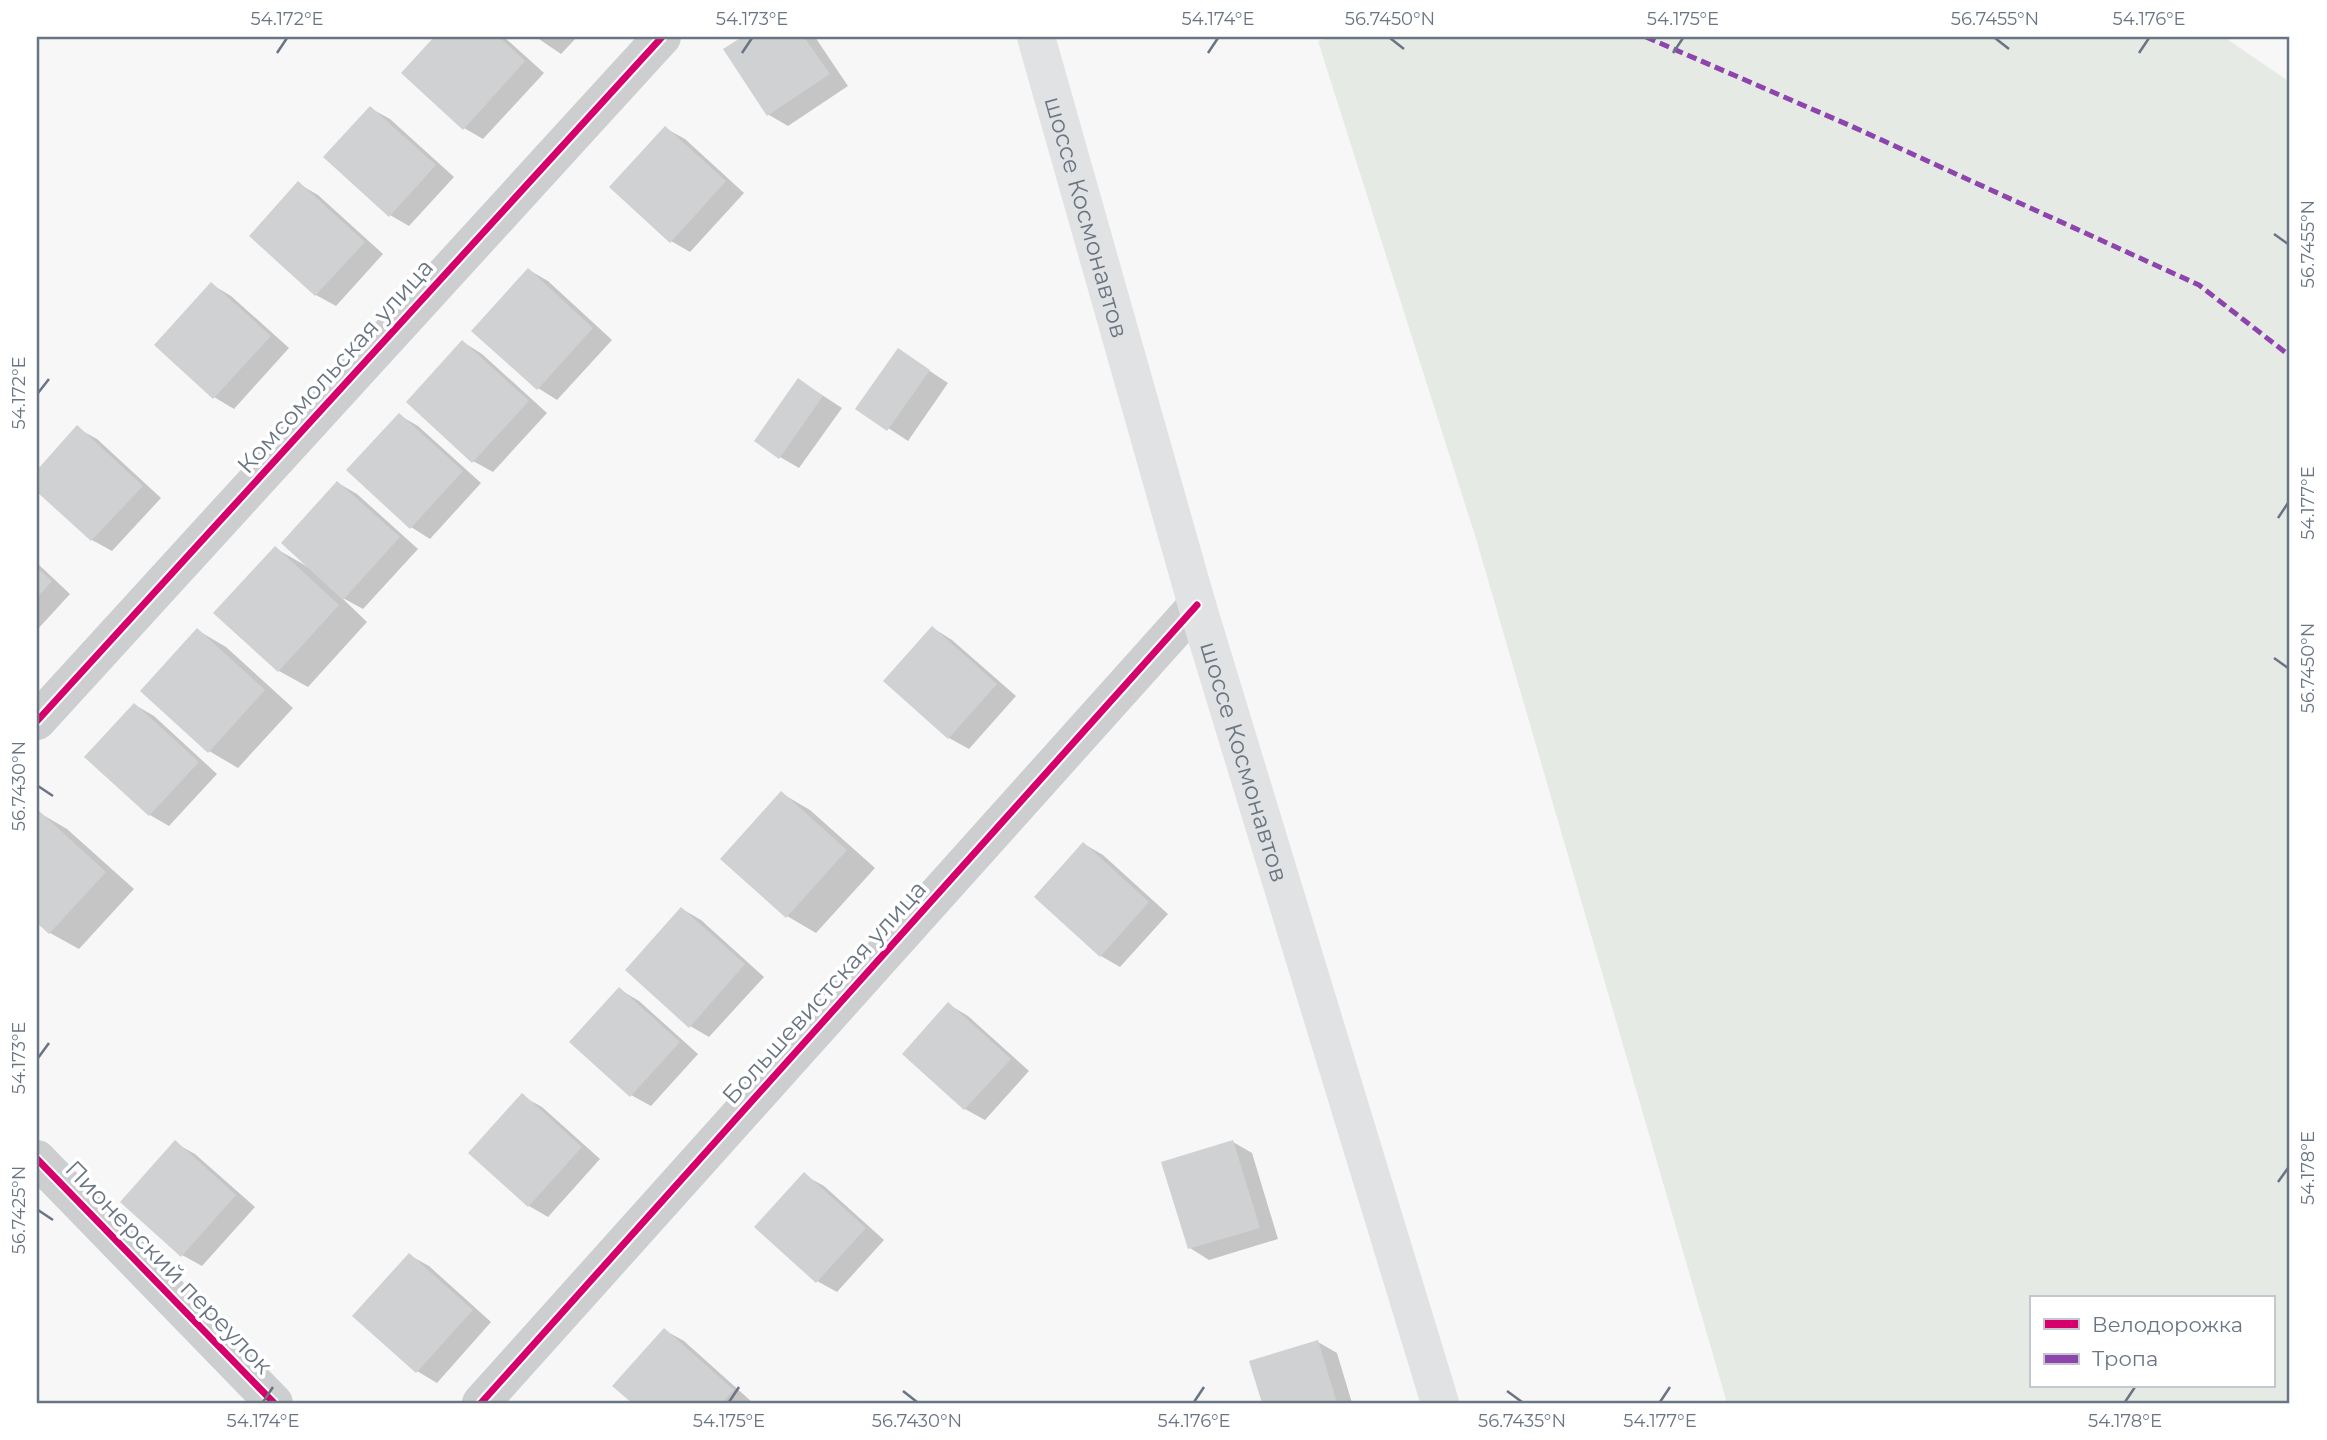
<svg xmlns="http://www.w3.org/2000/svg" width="2327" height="1440" viewBox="0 0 2327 1440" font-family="Montserrat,sans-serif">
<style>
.green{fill:#e6eae5;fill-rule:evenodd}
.shadow{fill:#0003}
.building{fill:#d0d1d2}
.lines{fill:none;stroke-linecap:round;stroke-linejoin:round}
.minor{stroke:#cdced0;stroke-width:38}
.major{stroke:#e1e2e3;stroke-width:38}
.quiet{stroke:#8e44ad;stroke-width:5;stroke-dasharray:10 5;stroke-linecap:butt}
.cycleway-casing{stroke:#fff;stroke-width:11}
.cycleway{stroke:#d6006c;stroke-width:7}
.ticks{fill:none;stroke:#6a7584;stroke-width:2.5}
.labels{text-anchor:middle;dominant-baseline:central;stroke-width:7;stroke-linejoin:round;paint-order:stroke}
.street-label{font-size:24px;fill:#6a7584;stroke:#fff}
.neatline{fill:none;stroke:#6a7584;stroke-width:2.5}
.ticks-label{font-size:18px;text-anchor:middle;fill:#6a7584}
</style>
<rect width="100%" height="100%" fill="#f7f7f7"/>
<path class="green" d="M1332,37H2224L2290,82V1403H1727L1477,542L1318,41ZM2031,1298H2273V1386H2031Z"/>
<path class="shadow" d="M437,37H504L544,73L483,139L464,128L404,73Z
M536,37H577L561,54Z
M745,37H815L848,86L788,126L769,115L726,50Z
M370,108L390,119L454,177L409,226L390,215Z
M665,128L685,139L744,193L690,252L671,241Z
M299,184L318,195L383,254L336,306L316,295L252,236Z
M529,270L548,281L612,340L557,400L538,388Z
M211,284L231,296L289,348L234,409L214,397Z
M463,342L482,354L547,413L493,472L473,461Z
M898,350L948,383L908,441L858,408Z
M799,380L842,408L799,468L780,457Z
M399,415L418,426L481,483L430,539L411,527Z
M77,428L97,439L161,498L112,551L92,540L37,489V472Z
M338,483L357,494L418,549L363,609L341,597L367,622L308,687L279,671L275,548L308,567Z
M37,563L70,594L37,630Z
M933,628L952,640L1016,696L969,749L949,738Z
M197,630L226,647L293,708L238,768L209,751Z
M135,705L154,716L217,774L169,826L150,815Z
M781,793L810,810L875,868L816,933L787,916Z
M38,812L67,829L134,889L79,949L50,933L37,921Z
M1084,844L1103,855L1168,914L1120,967L1101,956Z
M682,909L701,920L764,977L709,1037L690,1026Z
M619,989L639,1001L698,1054L651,1106L631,1095Z
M948,1004L968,1016L1029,1071L985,1120L965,1109L904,1053Z
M522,1096L542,1107L600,1159L548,1217L529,1206Z
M1233,1142L1252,1153L1278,1239L1209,1260L1190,1248Z
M175,1143L195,1154L255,1207L202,1266L182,1255Z
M804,1175L824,1186L884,1240L837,1292L817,1281Z
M409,1255L429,1266L491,1322L437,1383L417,1371L354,1316Z
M664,1330L684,1341L752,1402L635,1403L615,1385Z
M1318,1342L1337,1353L1352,1403H1264L1251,1362Z"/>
<path class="building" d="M434,37H499L525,61L463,130L401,73Z
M742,37H804L830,74L767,116L723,49Z
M370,106L436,165L389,217L323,157Z
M665,126L726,181L670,243L609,187Z
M298,181L365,242L315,296L249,236Z
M528,268L593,328L537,390L471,331Z
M211,282L271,336L213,399L154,345Z
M462,340L529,401L472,463L406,402Z
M898,348L930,370L887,431L855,409Z
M798,378L823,396L779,459L754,441Z
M399,413L463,471L410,529L346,470Z
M77,425L143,486L91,541L37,492V470Z
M337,481L400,537L343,600L281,543Z
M275,546L339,605L278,672L213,613Z
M37,568L52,581L37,598Z
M932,626L997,684L948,739L883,681Z
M197,628L265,690L208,753L140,691Z
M134,703L199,762L149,816L84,757Z
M781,791L847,850L786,918L720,859Z
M38,810L106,872L49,934L37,923Z
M1083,842L1149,902L1100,957L1034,897Z
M681,907L745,964L689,1028L625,970Z
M619,987L680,1042L630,1097L569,1042Z
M948,1002L1011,1059L964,1110L902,1054Z
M522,1093L582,1147L528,1207L468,1153Z
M175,1140L236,1195L181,1257L120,1202Z
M1233,1140L1260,1228L1188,1249L1161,1162Z
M804,1172L866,1228L816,1283L754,1227Z
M409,1253L473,1310L416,1373L352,1316Z
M664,1328L734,1390L722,1403H632L612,1386Z
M1318,1340L1337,1403H1262L1249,1361Z"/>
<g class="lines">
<path class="minor" d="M37,721L662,37
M37,1159L274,1403
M481,1403L1197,605"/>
<path class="major" id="s1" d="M1036,37L1197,605L1440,1403"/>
<path class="quiet" d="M1646,37L1851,126L2199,285L2290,356"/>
<defs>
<path id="cycleway" d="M37,721L662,37
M37,1159L274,1403
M481,1403L1197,605"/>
</defs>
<use href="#cycleway" class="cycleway-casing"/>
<use href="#cycleway" class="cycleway"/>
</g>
<path class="ticks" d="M1390,38L1404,49M1995,38L2009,49M277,53L287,38M742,53L752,38M1208,53L1218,38M1673,53L1683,38M2139,53L2149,38M2274,234L2288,244M38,393L49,379M2278,518L2288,503M2274,658L2288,668M38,786L53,796M38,1058L49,1043M2278,1182L2288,1168M38,1210L53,1220M903,1391L917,1402M1507,1391L1522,1402M263,1402L273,1387M729,1402L739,1387M1194,1402L1204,1387M1660,1402L1670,1387M2125,1402L2135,1387"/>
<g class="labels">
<g class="street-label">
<text stroke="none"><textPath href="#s1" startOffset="187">шоссе Космонавтов</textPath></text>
<text transform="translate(335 366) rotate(-48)">Комсомольская улица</text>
<text stroke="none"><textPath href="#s1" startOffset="754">шоссе Космонавтов</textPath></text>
<text transform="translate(824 992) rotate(-48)">Большевистская улица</text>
<text transform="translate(169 1267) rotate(46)">Пионерский переулок</text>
</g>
</g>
<rect width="2327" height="1440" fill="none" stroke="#ffffff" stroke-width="77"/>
<rect x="2030" y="1296" width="245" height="91" fill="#ffffff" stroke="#c3c8ce" stroke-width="2"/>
<rect x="2044" y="1319" width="35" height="10" fill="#d6006c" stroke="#c3c8ce" stroke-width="2"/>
<text x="2092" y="1332" font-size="21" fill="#6a7584">Велодорожка</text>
<rect x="2044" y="1354" width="35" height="10" fill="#8e44ad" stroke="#c3c8ce" stroke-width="2"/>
<text x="2092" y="1366" font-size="21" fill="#6a7584">Тропа</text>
<rect x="38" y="38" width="2250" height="1364" class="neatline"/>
<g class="ticks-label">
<text x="287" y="25">54.172°E</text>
<text x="752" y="25">54.173°E</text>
<text x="1218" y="25">54.174°E</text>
<text x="1390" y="25">56.7450°N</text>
<text x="1683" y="25">54.175°E</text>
<text x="1995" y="25">56.7455°N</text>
<text x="2149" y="25">54.176°E</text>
<text transform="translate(2308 244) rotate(-90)" y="6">56.7455°N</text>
<text transform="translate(19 393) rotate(-90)" y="6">54.172°E</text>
<text transform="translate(2308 503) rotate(-90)" y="6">54.177°E</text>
<text transform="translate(2308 668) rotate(-90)" y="6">56.7450°N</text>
<text transform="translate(19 786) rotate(-90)" y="6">56.7430°N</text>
<text transform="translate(19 1058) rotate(-90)" y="6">54.173°E</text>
<text transform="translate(2308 1168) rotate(-90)" y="6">54.178°E</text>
<text transform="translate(19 1210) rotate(-90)" y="6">56.7425°N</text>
<text x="263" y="1427">54.174°E</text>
<text x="729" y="1427">54.175°E</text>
<text x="917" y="1427">56.7430°N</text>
<text x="1194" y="1427">54.176°E</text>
<text x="1522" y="1427">56.7435°N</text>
<text x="1660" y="1427">54.177°E</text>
<text x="2125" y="1427">54.178°E</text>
</g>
</svg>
